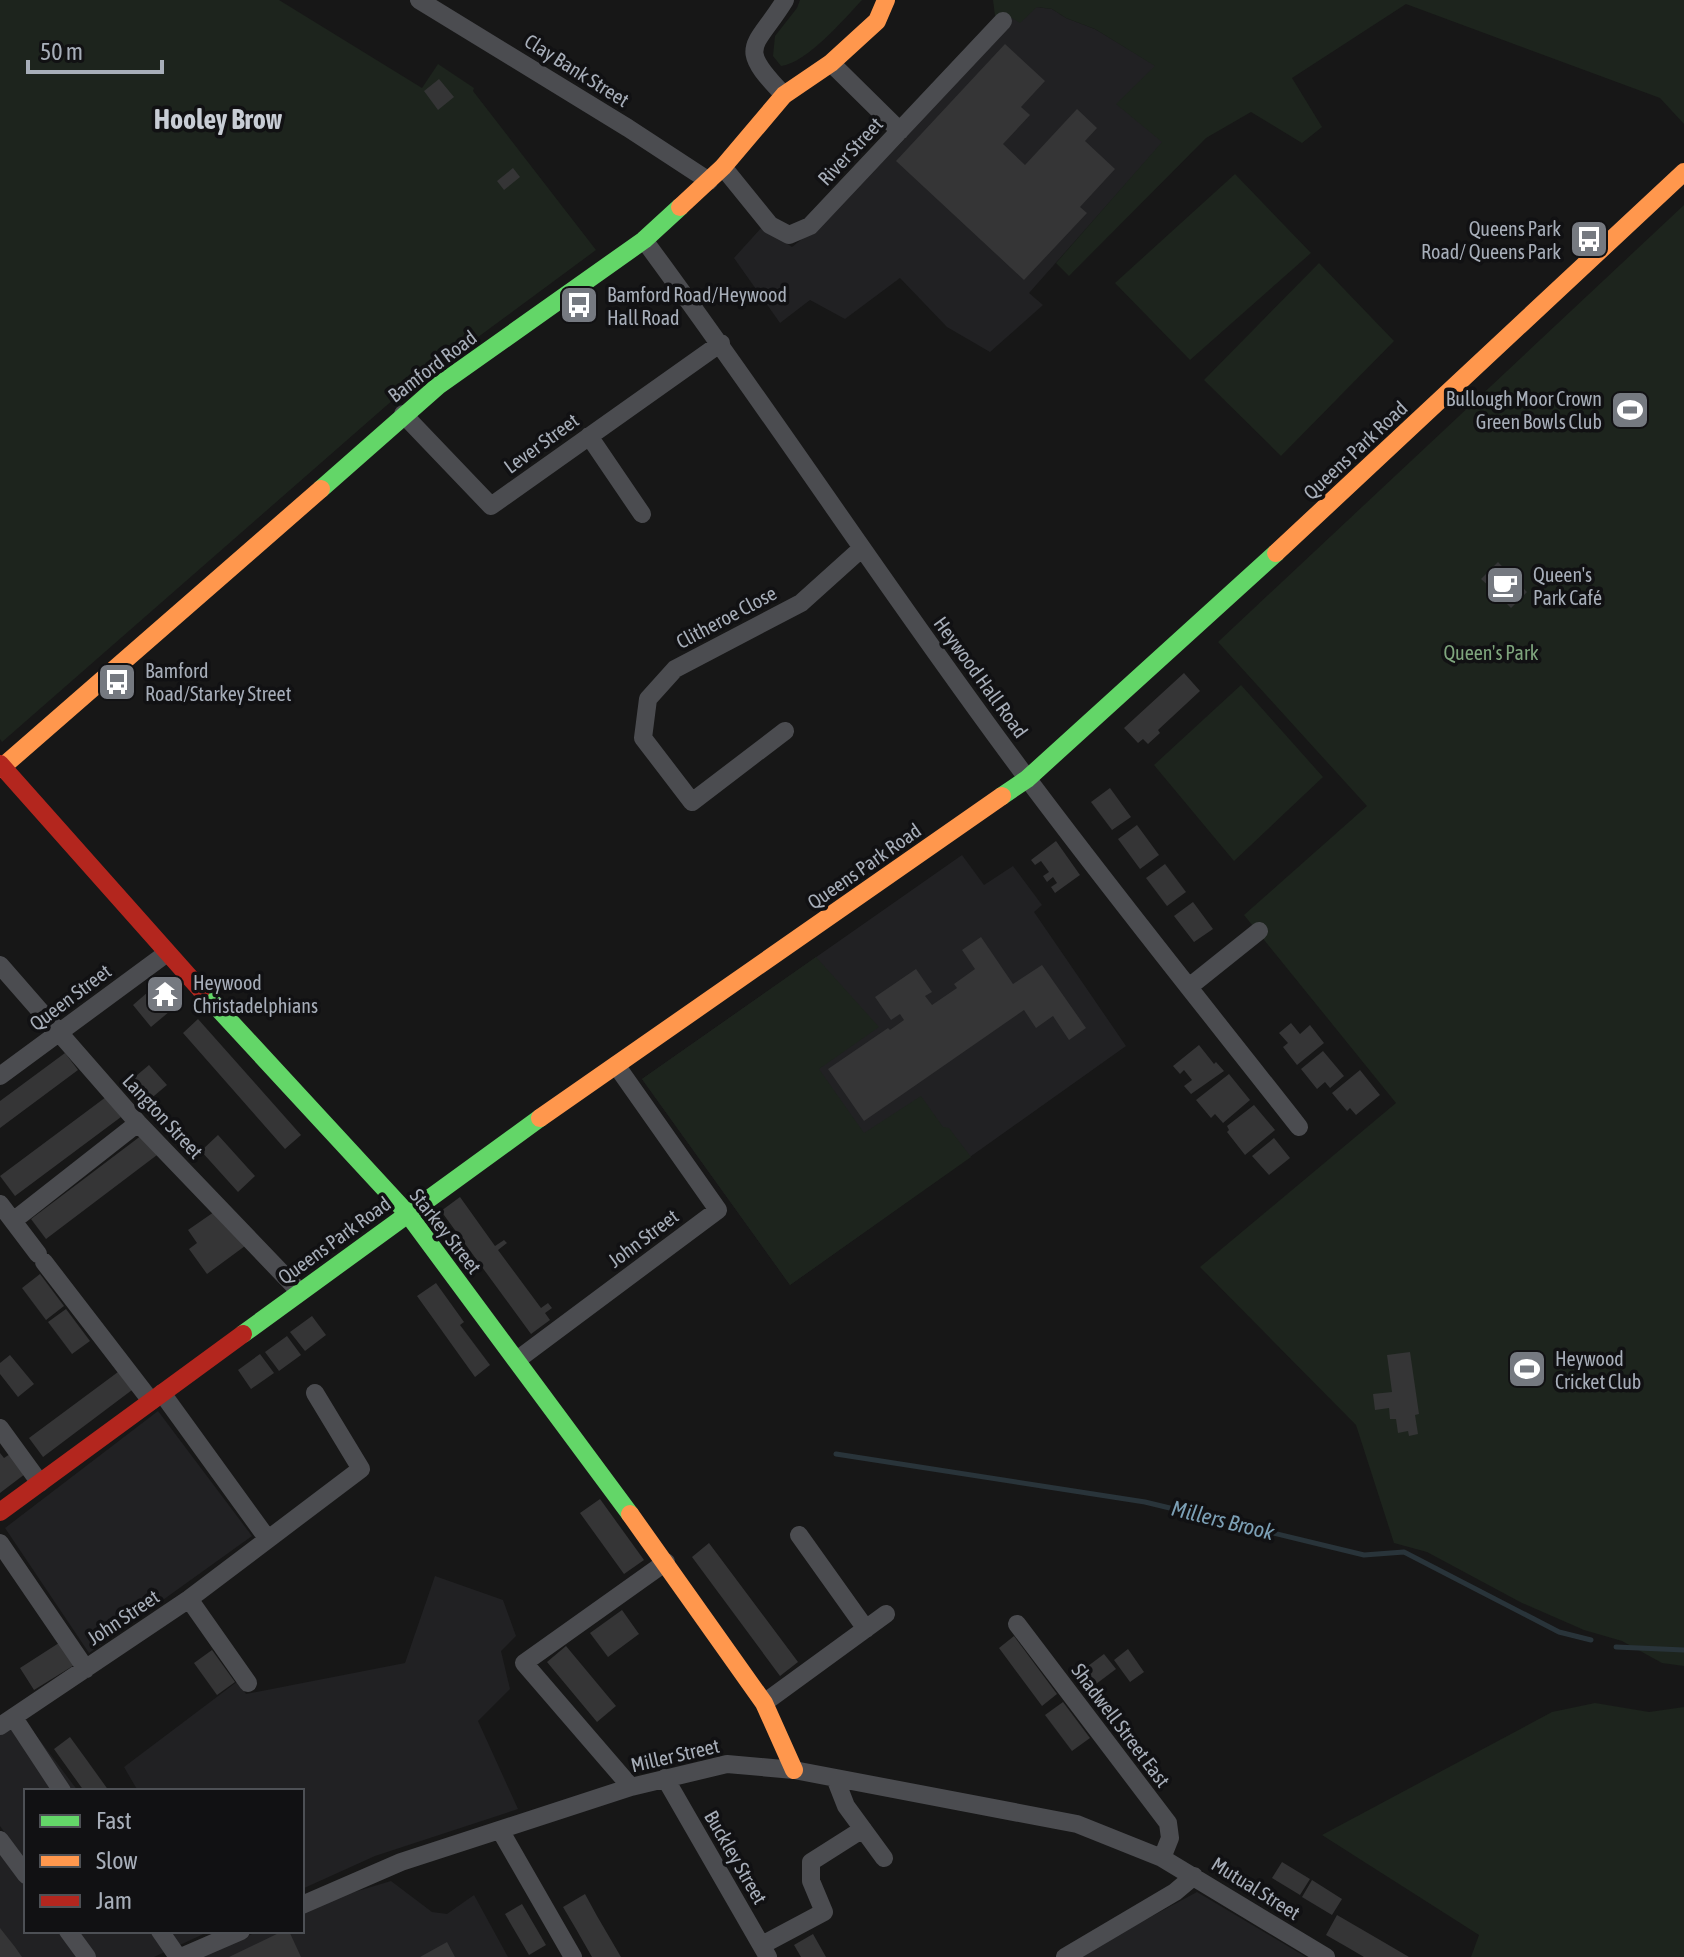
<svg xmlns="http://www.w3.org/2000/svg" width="1684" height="1957" viewBox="0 0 1684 1957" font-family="'Asap Condensed',sans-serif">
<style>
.built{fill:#212123}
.green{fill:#1d241d}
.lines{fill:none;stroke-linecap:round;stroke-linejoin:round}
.stream{stroke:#29343a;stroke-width:5}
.building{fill:#353536}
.street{stroke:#4b4c50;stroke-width:18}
.fast{stroke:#63d668;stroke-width:18}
.slow{stroke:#ff974d;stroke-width:18}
.jam{stroke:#b3261e;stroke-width:18}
.labels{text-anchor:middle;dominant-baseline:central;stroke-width:7;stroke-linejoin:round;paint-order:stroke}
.street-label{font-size:20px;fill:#a7aeb9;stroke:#111113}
.poi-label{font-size:20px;fill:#a7aeb9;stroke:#111113;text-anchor:start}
.park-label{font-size:20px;fill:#7ea57d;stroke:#111113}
.water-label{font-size:22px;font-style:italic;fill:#7ca0b6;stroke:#111113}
.district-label{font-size:28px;font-weight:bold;fill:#c8cdd5;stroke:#111113}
</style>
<rect width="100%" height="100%" fill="#171717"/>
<path class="built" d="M1037,7L1052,9L1066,18L1095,29L1156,66L1163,142L1029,293L1043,305L990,352L947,327L900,278L845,319L810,300L780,323L734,258L762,227L792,247L812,231L900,144L1007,15Z
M962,855L984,885L1013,866L1042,905L1034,912L1126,1046L790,1285L642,1079Z
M158,1411L252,1536L89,1653L5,1528Z
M435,1576L503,1600L516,1636L501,1651L510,1689L478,1721L518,1809L375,1856L302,1889V1791H138L124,1767L238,1681L246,1694L405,1663Z
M23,1718L78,1791H26V1863L0,1826V1730Z
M0,1850L26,1887V1931H58L76,1957H0Z
M391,1881L432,1912L447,1914L474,1895L508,1957H199L259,1931H302V1913L341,1896Z
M1197,1892L1306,1957H1076Z
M74,1931H210L154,1957H92Z"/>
<path class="green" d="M0,0H279L422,88L438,64L474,88L473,91L596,250L394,399L2,742L0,739Z
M800,0H862C844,19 807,63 781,66L773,56L775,36L797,8Z
M993,0H1684V124L1660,98L1406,4L1292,78L1322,127L1302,143L1251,112L1206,138L1069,276L1056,263L1162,142L1116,104L1155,66L1095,29L1066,18L1052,9L1037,7L1020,23L1007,15L995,16Z
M1235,174L1311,253L1190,360L1115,283Z
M1684,205V1666L1662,1663L1622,1641L1584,1630L1522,1603L1427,1552L1394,1543L1356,1425L1200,1267L1396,1103L1244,915L1367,806L1218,642Z
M1319,263L1394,341L1281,456L1204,380Z
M1241,685L1323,777L1234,861L1154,765Z
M816,957L879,1027L819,1069L864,1133L921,1096L943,1127L949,1128L971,1157L790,1285L642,1079Z
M1595,1703L1649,1712L1684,1707V1957H1471L1479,1935L1322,1835L1552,1712Z"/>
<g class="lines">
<path class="stream" d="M836,1454L1145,1502L1364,1555L1404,1552L1559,1632L1591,1640
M1616,1647L1684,1650"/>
</g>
<path class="building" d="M1005,44L1045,81L1021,107L1030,115L1003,144L1025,165L1077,109L1097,128L1085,141L1115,169L1080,207L1087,213L1024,280L896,161Z
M439,79L454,97L438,110L424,91Z
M513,168L520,177L504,190L497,181Z
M1498,562L1527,592L1511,608L1503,600L1499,603L1487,591L1491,588L1481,579Z
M1184,673L1200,691L1158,730L1160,733L1148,744L1143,739L1138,743L1124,728Z
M1110,788L1131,817L1112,830L1091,802Z
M1137,825L1159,855L1140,869L1118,839Z
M1056,841L1080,875L1055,893L1051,887L1057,883L1053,877L1047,882L1043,876L1049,872L1041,861L1035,865L1031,860Z
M1165,864L1186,892L1167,906L1146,878Z
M1193,902L1213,929L1194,942L1174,916Z
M981,937L1013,984L1042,965L1086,1028L1069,1040L1053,1016L1036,1028L1024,1010L864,1121L828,1069L888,1028L890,1030L904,1020L900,1014L891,1020L875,997L916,969L932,992L925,996L932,1005L957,988L954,984L975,969L962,950Z
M163,979L182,1001L151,1027L133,1005Z
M198,1019L301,1135L285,1149L183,1033Z
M1291,1023L1300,1034L1310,1025L1324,1043L1297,1065L1283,1047L1288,1043L1279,1033Z
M1199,1045L1214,1064L1216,1062L1224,1071L1191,1094L1184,1086L1192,1080L1184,1070L1180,1074L1173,1066Z
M1323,1051L1344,1076L1330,1088L1325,1082L1317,1089L1301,1069Z
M65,1053L78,1070L0,1128V1101Z
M149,1065L167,1085L148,1101L130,1081Z
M1360,1070L1380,1095L1356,1115L1350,1108L1347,1111L1332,1093Z
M1229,1074L1250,1100L1223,1123L1215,1114L1211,1118L1196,1100Z
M106,1097L121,1117L15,1196L0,1176Z
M1254,1105L1275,1130L1245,1155L1227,1132L1229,1130L1227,1126Z
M142,1135L157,1155L46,1239L31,1219Z
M218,1135L255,1176L238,1192L201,1151Z
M1274,1138L1290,1158L1269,1175L1252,1156Z
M460,1197L495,1246L504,1240L507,1243L498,1250L541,1308L548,1303L552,1308L545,1313L550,1320L531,1334L441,1211Z
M214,1212L245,1246L207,1274L189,1249L197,1243L188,1230Z
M40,1274L64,1306L46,1320L22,1288Z
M436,1283L464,1322L460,1325L490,1365L475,1377L417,1296Z
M66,1309L90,1341L72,1354L48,1322Z
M312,1316L326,1335L305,1351L290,1332Z
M287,1336L301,1355L279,1371L265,1352Z
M1410,1352L1419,1414L1415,1415L1418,1434L1409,1436L1408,1431L1398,1433L1396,1419H1390L1389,1408L1375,1410L1373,1394L1392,1392L1387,1355Z
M260,1354L274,1373L251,1389L238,1370Z
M10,1355L34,1384L18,1397L0,1374V1363Z
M118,1372L132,1390L43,1457L29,1438Z
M0,1453L4,1458L10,1454L25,1474L0,1493Z
M600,1499L644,1560L624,1574L580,1513Z
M709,1543L798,1662L780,1676L692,1557Z
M622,1610L639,1634L608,1657L590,1633Z
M1014,1636L1057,1694L1042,1706L999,1648Z
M62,1641L76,1664L34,1690L20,1668Z
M566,1646L616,1706L597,1722L547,1662Z
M1128,1649L1144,1672L1130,1682L1114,1660Z
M212,1650L235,1682L217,1695L194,1663Z
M1104,1654L1116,1669L1096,1684L1084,1669Z
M1063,1702L1090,1738L1072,1751L1045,1715Z
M70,1737L86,1759L109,1791H84L54,1749Z
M1282,1862L1310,1879L1300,1895L1272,1878Z
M1312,1880L1342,1899L1332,1915L1302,1897Z
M585,1894L597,1916L621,1957H592L576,1929L563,1907Z
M522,1904L546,1945L529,1955L505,1914Z
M1337,1915L1380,1940L1409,1957H1364L1347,1947L1326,1935Z
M0,1928L15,1947L22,1957H0Z
M283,1931H289L301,1957H229Z
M813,1934L826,1957H801L794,1945Z
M447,1942L455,1957H420Z"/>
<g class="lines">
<path class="street" d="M419,0L628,128L709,181
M831,63L900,131
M784,95C735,45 755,49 785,0
M723,167L770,225L789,235L810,226L1003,21
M644,240C775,417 895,602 1027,778C1115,896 1208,1011 1299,1127
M403,414L491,506L721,343
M589,436L642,514
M785,731L692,802L643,738L648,699L675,669L801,603L861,549
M0,965L138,1123L300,1292
M1189,987L1259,931
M0,1076L167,953
M0,1204L38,1254
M13,1221L138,1123
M44,1262L151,1401
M517,1360L718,1210L616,1065
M162,1393L267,1538
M0,1428L40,1483
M799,1535L866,1629
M0,1543L86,1669
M189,1599L248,1683
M1017,1624L1168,1823L1170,1838L1162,1858
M764,1703L886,1614
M14,1718L62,1791
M0,1726L189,1599L361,1469L315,1393
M665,1778L768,1957
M835,1778L846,1806L884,1858
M631,1787L524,1663L666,1562
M500,1830L573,1957
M0,1840L26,1875
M302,1905L401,1862L631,1787L727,1764L794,1770L1077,1824L1162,1858L1326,1957
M68,1931L87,1957
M160,1931L178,1957
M762,1945L824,1912L811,1881V1862L863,1829
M181,1957L241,1931
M1065,1957L1175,1892L1194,1876"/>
<path class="fast" d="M321,489L438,386L644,240L680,207
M1002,796L1027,779L1276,553
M201,990L407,1213L630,1514
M243,1334L540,1118"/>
<path class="slow" d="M680,207L723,167L784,95L831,63L877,21L886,0
M1276,553L1684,172
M0,769L321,489
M540,1118L1002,796
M630,1514L764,1703L794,1770"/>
<path class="jam" d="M0,764L201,990
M0,1512L243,1334"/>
</g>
<defs>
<symbol id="bus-square" viewBox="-11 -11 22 22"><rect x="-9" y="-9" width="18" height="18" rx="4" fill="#757980" stroke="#111113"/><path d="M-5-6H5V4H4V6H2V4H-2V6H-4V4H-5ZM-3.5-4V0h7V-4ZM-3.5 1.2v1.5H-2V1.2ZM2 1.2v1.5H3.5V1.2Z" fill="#fff"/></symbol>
<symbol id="stadium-square" viewBox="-11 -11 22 22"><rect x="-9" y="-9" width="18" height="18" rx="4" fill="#757980" stroke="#111113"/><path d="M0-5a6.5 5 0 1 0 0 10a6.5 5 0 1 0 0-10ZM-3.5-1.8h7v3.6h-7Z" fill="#fff"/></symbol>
<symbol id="cafe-square" viewBox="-11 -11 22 22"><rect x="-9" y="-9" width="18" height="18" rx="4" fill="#757980" stroke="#111113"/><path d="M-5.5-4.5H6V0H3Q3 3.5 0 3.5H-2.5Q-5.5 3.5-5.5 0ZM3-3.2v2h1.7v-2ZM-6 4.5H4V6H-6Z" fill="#fff"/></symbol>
<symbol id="temple-square" viewBox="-11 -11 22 22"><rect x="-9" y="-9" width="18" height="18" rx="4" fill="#757980" stroke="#111113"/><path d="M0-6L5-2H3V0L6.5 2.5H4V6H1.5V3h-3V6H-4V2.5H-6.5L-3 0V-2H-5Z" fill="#fff"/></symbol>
</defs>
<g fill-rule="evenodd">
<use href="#bus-square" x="1567" y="217" width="44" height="44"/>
<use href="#bus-square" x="557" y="283" width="44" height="44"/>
<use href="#stadium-square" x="1608" y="388" width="44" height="44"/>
<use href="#cafe-square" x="1483" y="563" width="44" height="44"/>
<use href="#bus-square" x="95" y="660" width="44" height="44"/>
<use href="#temple-square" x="143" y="972" width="44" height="44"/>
<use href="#stadium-square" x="1505" y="1347" width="44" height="44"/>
</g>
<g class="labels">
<g class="street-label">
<text transform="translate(577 70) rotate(32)">Clay Bank Street</text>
<text transform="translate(850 151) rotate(-47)">River Street</text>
<text transform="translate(432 366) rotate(-37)">Bamford Road</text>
<text transform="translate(541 443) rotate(-36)">Lever Street</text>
<text transform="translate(1355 450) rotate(-43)">Queens Park Road</text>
<text transform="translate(726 617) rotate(-28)">Clitheroe Close</text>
<text transform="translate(981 677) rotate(54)">Heywood Hall Road</text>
<text transform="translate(864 866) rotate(-35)">Queens Park Road</text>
<text transform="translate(70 997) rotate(-37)">Queen Street</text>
<text transform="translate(163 1116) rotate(47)">Langton Street</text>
<text transform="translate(446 1231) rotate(52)">Starkey Street</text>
<text transform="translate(643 1238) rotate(-37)">John Street</text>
<text transform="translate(334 1240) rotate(-36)">Queens Park Road</text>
<text transform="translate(123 1617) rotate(-34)">John Street</text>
<text transform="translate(1121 1725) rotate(53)">Shadwell Street East</text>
<text transform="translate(675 1755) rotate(-13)">Miller Street</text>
<text transform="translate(736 1857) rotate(60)">Buckley Street</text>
<text transform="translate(1256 1888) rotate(32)">Mutual Street</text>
</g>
<g class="poi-label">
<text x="1561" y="228" text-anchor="end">Queens Park<tspan x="1561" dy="23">Road/ Queens Park</tspan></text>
<text x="607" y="294">Bamford Road/Heywood<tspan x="607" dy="23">Hall Road</tspan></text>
<text x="1602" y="398" text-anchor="end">Bullough Moor Crown<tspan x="1602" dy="23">Green Bowls Club</tspan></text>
<text x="1533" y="574">Queen's<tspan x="1533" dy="23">Park Café</tspan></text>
<text x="145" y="670">Bamford<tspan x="145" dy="23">Road/Starkey Street</tspan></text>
<text x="193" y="982">Heywood<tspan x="193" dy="23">Christadelphians</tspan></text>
<text x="1555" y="1358">Heywood<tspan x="1555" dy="23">Cricket Club</tspan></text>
</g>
<g class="park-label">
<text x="1491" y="652">Queen's Park</text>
</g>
<g class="water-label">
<text transform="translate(1223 1520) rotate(14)">Millers Brook</text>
</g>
<g class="district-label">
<text x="218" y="119">Hooley Brow</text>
</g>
</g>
<rect x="24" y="1789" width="280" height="144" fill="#111113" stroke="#4d5055" stroke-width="2"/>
<rect x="40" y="1815" width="40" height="12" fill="#63d668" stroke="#4d5055" stroke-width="2"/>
<text x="96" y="1829" font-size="24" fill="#a7aeb9">Fast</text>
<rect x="40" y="1855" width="40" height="12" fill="#ff974d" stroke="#4d5055" stroke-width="2"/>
<text x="96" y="1869" font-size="24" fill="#a7aeb9">Slow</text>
<rect x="40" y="1895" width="40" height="12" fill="#b3261e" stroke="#4d5055" stroke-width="2"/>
<text x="96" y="1909" font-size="24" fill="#a7aeb9">Jam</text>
<path d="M28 60v12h134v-12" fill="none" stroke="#a7aeb9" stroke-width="4"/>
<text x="40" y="60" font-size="24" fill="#a7aeb9" stroke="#111113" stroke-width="6" paint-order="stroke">50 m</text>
</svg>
